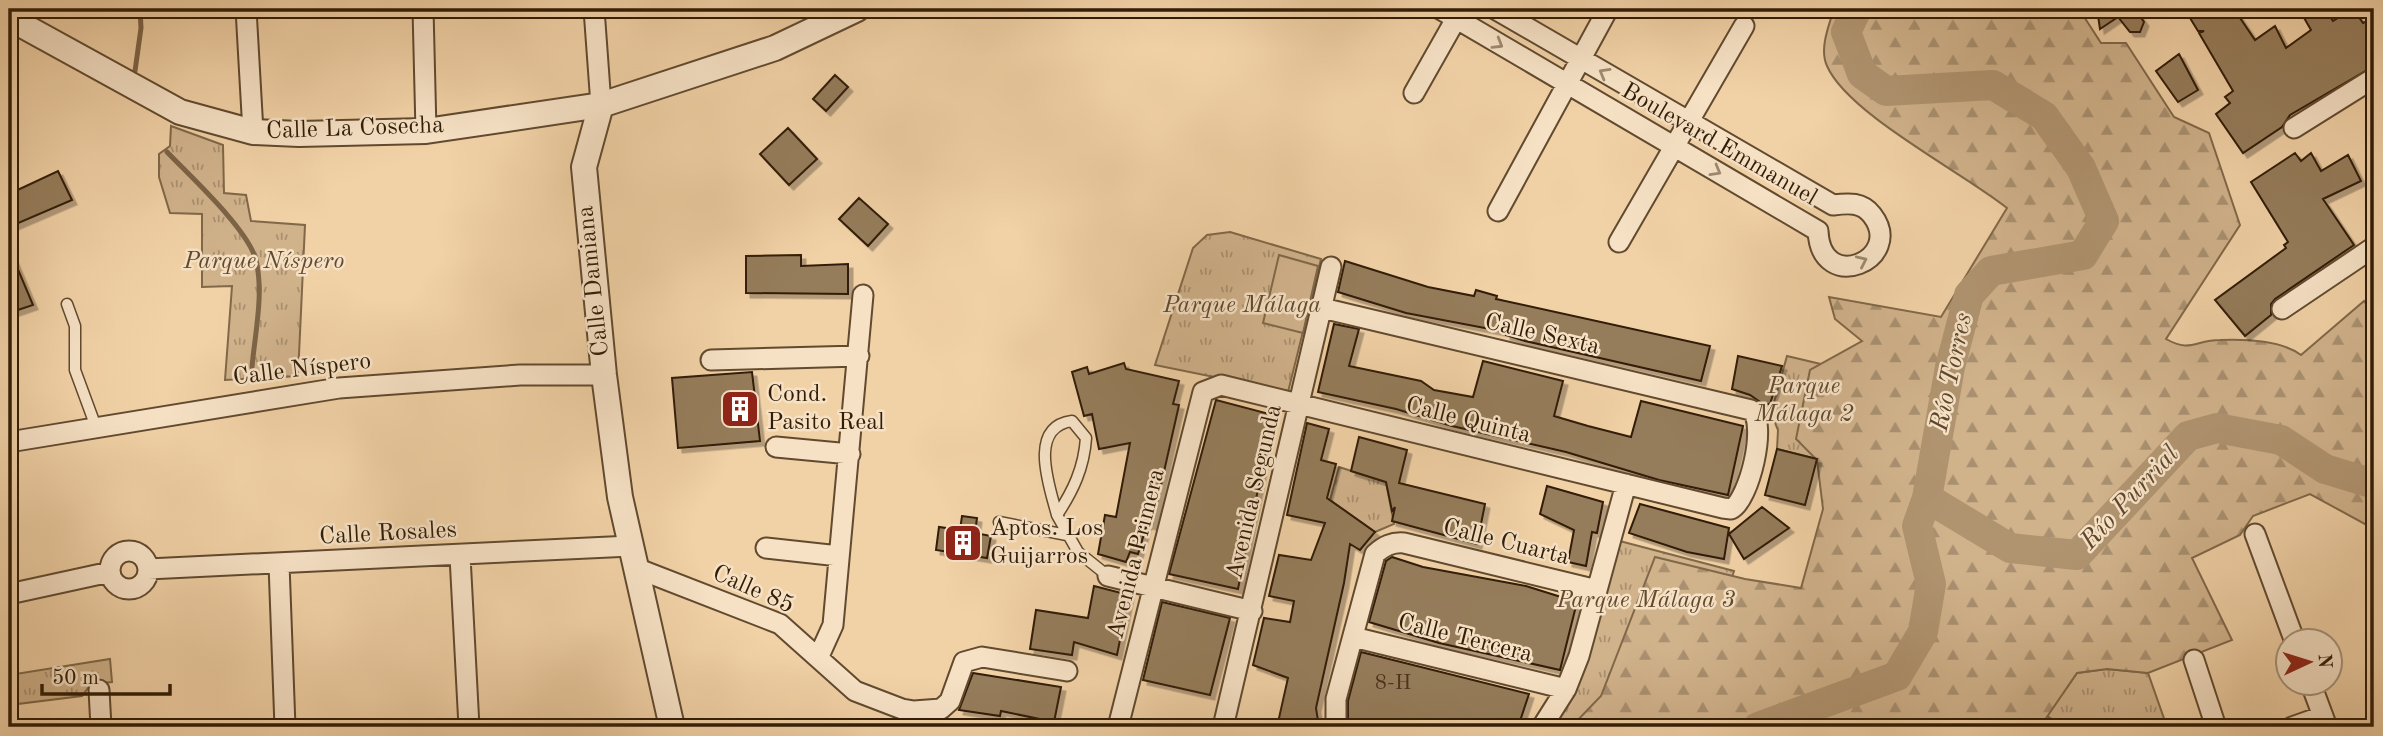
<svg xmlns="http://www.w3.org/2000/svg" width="2383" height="736" viewBox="0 0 2383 736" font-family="'Old Standard TT',serif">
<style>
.grass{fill:url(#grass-tufts);stroke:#806849;stroke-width:2}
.forest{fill:url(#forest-firs);stroke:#806849;stroke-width:2}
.garden{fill:#d0b28b;stroke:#806849;stroke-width:2}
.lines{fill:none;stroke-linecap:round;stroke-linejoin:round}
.stream{stroke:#7d6446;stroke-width:5}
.river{stroke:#b09470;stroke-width:30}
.building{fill:#957b5a;stroke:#311d07;stroke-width:2;filter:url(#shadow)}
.service-casing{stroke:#614a2f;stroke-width:13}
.minor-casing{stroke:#614a2f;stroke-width:23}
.tertiary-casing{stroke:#614a2f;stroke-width:28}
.service{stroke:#f6e1c5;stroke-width:10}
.minor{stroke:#f6e1c5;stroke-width:19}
.tertiary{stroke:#f6e1c5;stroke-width:24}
.oneway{stroke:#9d8970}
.labels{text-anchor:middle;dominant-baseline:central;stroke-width:5;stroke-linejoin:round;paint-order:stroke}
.number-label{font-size:21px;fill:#4a341c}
.street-label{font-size:24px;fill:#311d07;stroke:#f6e1c5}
.park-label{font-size:24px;font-style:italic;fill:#614a2f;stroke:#f6e1c5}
.poi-label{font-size:24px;fill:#311d07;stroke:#f6e1c5;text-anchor:start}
.water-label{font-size:26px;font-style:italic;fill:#5d472c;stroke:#f6e1c5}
</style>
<defs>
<pattern id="grass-tufts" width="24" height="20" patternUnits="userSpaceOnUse" patternTransform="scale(1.75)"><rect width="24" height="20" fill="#d0b28b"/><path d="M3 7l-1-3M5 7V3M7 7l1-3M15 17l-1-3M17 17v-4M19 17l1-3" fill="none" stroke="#a99070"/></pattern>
<pattern id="forest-firs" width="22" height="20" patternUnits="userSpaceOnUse" patternTransform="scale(1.75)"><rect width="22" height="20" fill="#d0b28b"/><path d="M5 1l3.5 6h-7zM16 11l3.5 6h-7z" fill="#a99070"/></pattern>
<filter id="shadow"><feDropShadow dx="4.5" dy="4.5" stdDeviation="0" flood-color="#0004"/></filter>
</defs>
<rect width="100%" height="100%" fill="#f1d1a6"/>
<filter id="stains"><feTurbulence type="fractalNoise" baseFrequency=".00286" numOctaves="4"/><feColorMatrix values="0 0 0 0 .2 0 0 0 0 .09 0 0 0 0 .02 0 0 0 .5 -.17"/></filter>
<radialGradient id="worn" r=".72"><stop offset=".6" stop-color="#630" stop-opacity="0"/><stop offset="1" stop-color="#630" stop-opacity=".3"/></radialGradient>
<path class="grass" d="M171,126L223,145L224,193L246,195L251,221L305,225L298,376L225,380L232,286L202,287V214L170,213L159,177V154L170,146Z
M1230,232L1321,259L1288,392L1155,365L1193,248L1207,235Z
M1787,356L1842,369L1817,459L1777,449L1778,430L1771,413Z
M1339,467L1386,482L1394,524L1375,532L1330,500Z
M1612,539L1734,571L1725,599L1618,712L1543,726Z
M110,659L112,682L91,684L82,696L9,705V675Z
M2107,669L2148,673L2167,727H2065L2047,716L2077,673Z"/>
<path class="forest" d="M1834,9H2079L2101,43H2126L2174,117L2209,133L2240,225L2166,339C2191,353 2195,340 2220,340C2246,339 2281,340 2301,355L2364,301L2374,315V529L2310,494L2253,516L2240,535L2192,558L2232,640L2148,673L2107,669L2077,673L2040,727H1991L1977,719L1970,727H1571L1601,696L1655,557L1745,579L1801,588L1823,509L1817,460L1796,439L1810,370L1862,341L1835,319L1829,297L1941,317L2007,208C1962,172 1848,114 1827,66C1819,49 1829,25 1834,9Z"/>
<path class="garden" d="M1279,255L1318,266L1303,333L1263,323Z"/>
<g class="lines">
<path class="stream" d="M135,71L141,28L140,9
M167,152C190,176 248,229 256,260C264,294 255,333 252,367"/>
<path class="river" d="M1927,498L2010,548L2077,555L2188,436L2217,428L2281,440L2325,469L2374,484
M1758,727L1897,676L1923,632L1931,584L1917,526L1927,498L1950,367L1969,295L1991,271L2083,255L2104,221L2081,168L2044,116L1993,85L1886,91L1862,74L1846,32L1857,9"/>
</g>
<path class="building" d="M2097,9H2135L2144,22L2140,32H2130L2118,17L2100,29Z
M2201,9H2234L2255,40L2275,26L2286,48L2311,30L2299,9H2325L2333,21L2353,9L2363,23L2374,18V66L2290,115L2282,127L2243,153L2216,114L2230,103L2225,97L2233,91L2199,33L2204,31H2198L2190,18Z
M2179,54L2198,90L2178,102L2156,71Z
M835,75L848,87L826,111L813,99Z
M788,128L817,159L789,185L760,154Z
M2295,153L2301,161L2311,153L2321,171L2348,155L2361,181L2323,199L2354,245L2275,299L2271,304V315L2245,336L2215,300L2286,248L2284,245L2288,242L2251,182Z
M58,171L72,200L9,227V194Z
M859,198L888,224L868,246L839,219Z
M9,248L33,305L9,313Z
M801,255V266L848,264V294L746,293V256Z
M1345,261L1428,287L1474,296L1476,290L1497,296L1496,299L1710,346L1701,381L1525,341L1506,335V332L1406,313L1338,292Z
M1334,324L1359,329L1349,366L1421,381L1434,390L1473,397L1483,361L1563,381L1554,416L1588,426L1631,437L1641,401L1743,426L1728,495L1659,480L1566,452L1452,426L1396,409L1318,392Z
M1738,356L1782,366L1770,404H1763L1750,395L1732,389Z
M1124,363L1126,369L1179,381L1173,404L1179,405L1152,525L1147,524L1138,554L1130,552L1126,562L1098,554L1105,515L1116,517L1130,443L1099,449L1092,414L1084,416L1072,372L1087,367L1089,374Z
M752,372L760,441L678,448L672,378Z
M1216,400L1273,415L1238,589L1169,574Z
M1307,423L1329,429L1321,460L1336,464L1327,498L1375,532L1360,550L1350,544L1344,583L1316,708L1319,727H1277L1288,678L1253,665L1264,618L1290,622L1294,601L1269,596L1279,555L1311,560L1325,523L1287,515Z
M1359,437L1407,450L1399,483L1485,504L1477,544L1392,521L1395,507L1392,511L1386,482L1351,471Z
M1777,449L1817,459L1805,505L1765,495Z
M1547,486L1603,502L1597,533L1592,532L1586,566L1568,562L1574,530L1540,514Z
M1640,504L1729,528L1724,559L1687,552L1629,533Z
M1762,507L1789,528L1744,559L1729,534Z
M962,516L977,518L975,533L991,536L987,558L936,550L939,527L960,530Z
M1392,557L1423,567L1526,586L1577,602L1560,670L1439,643L1369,622L1386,561Z
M1094,586L1129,595L1117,655L1074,642L1072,655L1030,649L1036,610L1088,618Z
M1162,602L1230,618L1210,695L1143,680Z
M1361,652L1529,694L1518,727L1348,725V701Z
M973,673L1061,687L1054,722L1001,711L1000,716L959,710Z"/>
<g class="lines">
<defs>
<path id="service" d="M67,304L75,326V370L96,427
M1057,515C1050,488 1027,427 1072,421L1086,438C1084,468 1073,491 1057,515L1078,552L1108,576
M999,522L1067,535"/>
<path id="minor" d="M246,9L253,132
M423,9L426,131
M594,9L601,105
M1440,9L1818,231C1821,296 1906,259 1872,215C1862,202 1849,203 1833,205L1495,9
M1414,93L1461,10
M2294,128L2374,78
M1498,211L1608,9
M1619,242L1744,26
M2282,309L2374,247
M711,360L859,356
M9,442L339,388L520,375H604
M776,447L850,454
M2255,534L2295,642
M766,548L839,556
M110 570a19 19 0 1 1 38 0a19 19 0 1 1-38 0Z
M460,556L469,727
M279,564L285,727
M636,568L780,624L855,691L902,709L914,711L941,709L950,701L964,662L982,657L1067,671
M148,569L631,546
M1108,576L1252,611
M9,594L110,572
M1353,637L1566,689
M819,656L833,625L863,295
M2194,660L2216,727
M2311,684L2327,727
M99,690L101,727
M1118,727L1203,392L1221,385L1723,508L1731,509C1749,501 1768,423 1751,410L1322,308
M1223,727L1331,267
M1336,727V699L1375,554C1384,546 1392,542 1404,543L1597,590
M1542,727L1566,689L1579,656L1626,484
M2292,727L2323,716"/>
<path id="tertiary" d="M9,18L180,112L253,132L299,134L426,131L601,105L775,48L857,9
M601,105L584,167L604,375L620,497L672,727"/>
</defs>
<use href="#service" class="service-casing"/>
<use href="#minor" class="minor-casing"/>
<use href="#tertiary" class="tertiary-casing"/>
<use href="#service" class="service"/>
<use href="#minor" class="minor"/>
<use href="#tertiary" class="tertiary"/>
</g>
<defs><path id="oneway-chevron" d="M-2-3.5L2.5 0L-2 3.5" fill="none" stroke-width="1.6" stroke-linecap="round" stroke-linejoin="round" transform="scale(1.75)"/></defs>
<g class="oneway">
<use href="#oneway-chevron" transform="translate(1498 44) rotate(31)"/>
<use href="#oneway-chevron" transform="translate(1604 73) rotate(-150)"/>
<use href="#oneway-chevron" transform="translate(1716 171) rotate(30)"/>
<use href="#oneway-chevron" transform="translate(1862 261) rotate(-25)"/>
</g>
<defs>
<symbol id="building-square" viewBox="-11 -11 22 22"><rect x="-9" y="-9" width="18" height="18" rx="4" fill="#8f2418" stroke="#f6e1c5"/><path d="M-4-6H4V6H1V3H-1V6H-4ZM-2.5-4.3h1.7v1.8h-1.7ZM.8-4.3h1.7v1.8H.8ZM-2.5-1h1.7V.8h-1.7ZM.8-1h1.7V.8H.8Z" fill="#fff"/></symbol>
</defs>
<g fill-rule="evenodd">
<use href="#building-square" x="718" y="387" width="44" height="44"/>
<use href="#building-square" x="941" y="521" width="44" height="44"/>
</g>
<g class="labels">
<g class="number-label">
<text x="1393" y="683">8-H</text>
</g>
<g class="street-label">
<text transform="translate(355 129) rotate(-2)">Calle La Cosecha</text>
<text transform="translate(1719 145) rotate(30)">Boulevard Emmanuel</text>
<text transform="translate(594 281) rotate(-96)">Calle Damiana</text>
<text transform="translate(1542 335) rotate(13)">Calle Sexta</text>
<text transform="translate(302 370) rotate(-7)">Calle Níspero</text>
<text transform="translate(1468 421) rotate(14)">Calle Quinta</text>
<text transform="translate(1255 492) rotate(-77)">Avenida Segunda</text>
<text transform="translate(388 534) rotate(-3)">Calle Rosales</text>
<text transform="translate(1506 543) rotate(14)">Calle Cuarta</text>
<text transform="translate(1137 554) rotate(-76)">Avenida Primera</text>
<text transform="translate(753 590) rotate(24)">Calle 85</text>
<text transform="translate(1465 639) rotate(14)">Calle Tercera</text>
</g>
<g class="park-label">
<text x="264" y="262">Parque Níspero</text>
<text x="1242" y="306">Parque Málaga</text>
<text x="1804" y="387">Parque<tspan x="1804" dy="28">Málaga 2</tspan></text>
<text x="1646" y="601">Parque Málaga 3</text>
</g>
<g class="poi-label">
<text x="767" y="395">Cond.<tspan x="767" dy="28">Pasito Real</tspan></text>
<text x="990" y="529">Aptos. Los<tspan x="990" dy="28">Guijarros</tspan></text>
</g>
<g class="water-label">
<text transform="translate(1952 372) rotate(-78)">Río Torres</text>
<text transform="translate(2130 498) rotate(-47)">Río Purrial</text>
</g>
</g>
<rect width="2383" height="736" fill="none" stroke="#f1d1a6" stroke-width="35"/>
<rect x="10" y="10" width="2362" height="715" fill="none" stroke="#311d07" stroke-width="3.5"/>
<rect x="18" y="18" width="2348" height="701" fill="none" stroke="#311d07" stroke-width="2"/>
<g transform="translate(2309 662) rotate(86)"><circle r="33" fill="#f6e1c5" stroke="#a79379" stroke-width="2"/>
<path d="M0-5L12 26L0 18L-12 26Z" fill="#8f2418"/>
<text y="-10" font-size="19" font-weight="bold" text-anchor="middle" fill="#311d07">N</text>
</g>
<path d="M42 684v10h128v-10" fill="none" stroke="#311d07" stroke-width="3.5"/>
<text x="52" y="684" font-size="21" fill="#311d07" stroke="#f6e1c5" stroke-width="5" paint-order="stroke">50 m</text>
<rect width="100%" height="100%" filter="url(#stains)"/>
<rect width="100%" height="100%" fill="url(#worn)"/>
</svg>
